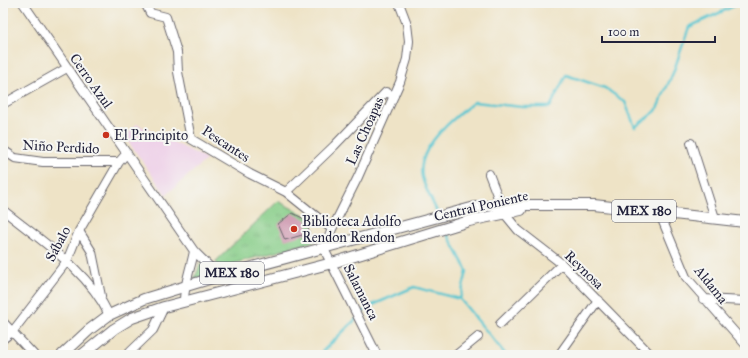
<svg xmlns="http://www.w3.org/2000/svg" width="748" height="358" viewBox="0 0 748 358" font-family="'IM FELL Great Primer',serif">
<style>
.built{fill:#eed0e8}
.green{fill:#87cd88;stroke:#547862}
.park{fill:url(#park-tufts);stroke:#547862}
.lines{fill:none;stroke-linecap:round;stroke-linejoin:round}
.stream{stroke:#59c6d1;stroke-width:2.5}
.building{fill:#cb92ab}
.minor-casing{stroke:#69666c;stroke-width:10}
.major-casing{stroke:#69666c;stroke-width:12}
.minor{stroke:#fff;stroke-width:8}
.major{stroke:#fff;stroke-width:10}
.poi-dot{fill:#c8321e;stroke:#f6f6f2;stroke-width:1.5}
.labels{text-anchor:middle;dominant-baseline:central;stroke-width:4;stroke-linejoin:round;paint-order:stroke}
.shield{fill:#f6f6f2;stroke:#626272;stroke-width:1}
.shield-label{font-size:13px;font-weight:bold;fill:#22223b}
.street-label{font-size:14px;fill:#22223b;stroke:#f6f6f2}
.poi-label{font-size:14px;fill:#22223b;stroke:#f6f6f2;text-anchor:start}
</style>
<defs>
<pattern id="park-tufts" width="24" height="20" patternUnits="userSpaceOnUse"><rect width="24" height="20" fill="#87cd88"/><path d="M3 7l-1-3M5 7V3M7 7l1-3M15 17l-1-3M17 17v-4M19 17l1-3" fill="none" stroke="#74b076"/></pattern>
</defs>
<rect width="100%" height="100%" fill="#f6f6f2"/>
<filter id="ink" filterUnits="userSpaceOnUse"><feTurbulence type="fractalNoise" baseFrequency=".025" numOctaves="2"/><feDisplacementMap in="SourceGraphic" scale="8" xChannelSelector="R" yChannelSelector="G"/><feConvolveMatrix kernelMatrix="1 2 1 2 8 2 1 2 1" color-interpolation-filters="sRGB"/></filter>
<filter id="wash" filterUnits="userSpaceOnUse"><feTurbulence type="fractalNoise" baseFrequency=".012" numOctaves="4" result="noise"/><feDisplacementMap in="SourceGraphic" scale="16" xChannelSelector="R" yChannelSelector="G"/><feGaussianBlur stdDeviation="0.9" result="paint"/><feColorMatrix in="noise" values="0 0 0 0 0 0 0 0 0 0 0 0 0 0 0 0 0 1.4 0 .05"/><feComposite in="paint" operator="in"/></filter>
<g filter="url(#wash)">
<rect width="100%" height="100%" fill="#eee3c6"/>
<path class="built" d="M137,124L207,159L166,195L125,137Z"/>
<path class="green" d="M202,261L213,274L194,279Z"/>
<path class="park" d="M278,201L310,218L316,241L221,267L215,262Z"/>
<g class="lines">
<path class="stream" d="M438,214C433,202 425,189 422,177C416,147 454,118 474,102L523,107H550L566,75L605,88L625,102L635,127L656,111L673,73L689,27L734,6L736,3
M446,231L467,271L460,299
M360,315L368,307L414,287L460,299L506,355
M319,355L356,319"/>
</g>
<g id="blocks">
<path class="building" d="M292,213L307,220L309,233L285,240L278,224Z"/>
</g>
</g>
<g filter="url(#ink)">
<use href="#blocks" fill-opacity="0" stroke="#69666c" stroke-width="1"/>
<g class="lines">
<defs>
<path id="minor" d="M23,3L194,251L219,276
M145,3L150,13L166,17L177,52L178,72L191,139L250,174L286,192L332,229
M3,104L67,68
M691,143L715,218
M3,150L15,158L43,162H119
M489,174L504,213L518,230L562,264L651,355
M286,192L334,146L386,92L394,96
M3,210C41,241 88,270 109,315
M659,212L686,277L745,344
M79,231L92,252L101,296
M703,299L745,301
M184,301C184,284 191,268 194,251
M3,322L34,355
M500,324L562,264
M3,339L13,331L67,261L79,231L119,162L127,153
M127,355L153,330L164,307
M377,355L324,249L332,229L358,177L400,82L407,59L409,41L407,24L399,3
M456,355L478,337
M559,355L598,300"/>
<path id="major" d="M62,355L89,330L109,315L144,299L219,276L475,207L500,205H594L745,222
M82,355L114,329L132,318L164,307L332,263L469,221L521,210"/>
</defs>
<use href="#minor" class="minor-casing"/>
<use href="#major" class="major-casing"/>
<use href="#minor" class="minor"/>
<use href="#major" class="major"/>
</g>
</g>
<g class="poi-dot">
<circle cx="106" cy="135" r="4"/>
<circle cx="294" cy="229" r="4"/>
</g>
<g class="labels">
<g class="shield">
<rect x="612" y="200" width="64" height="22" rx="3"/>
<rect x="200" y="262" width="64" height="22" rx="3"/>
</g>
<g class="shield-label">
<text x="644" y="211">MEX 180</text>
<text x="232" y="273">MEX 180</text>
</g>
<g class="street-label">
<text transform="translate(91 81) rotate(55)">Cerro Azul</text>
<text transform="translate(365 131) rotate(-66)">Las Choapas</text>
<text transform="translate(226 144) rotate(33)">Pescantes</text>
<text transform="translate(61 147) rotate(3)">Niño Perdido</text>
<text transform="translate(481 206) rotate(-13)">Central Poniente</text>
<text transform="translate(58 244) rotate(-62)">Sábalo</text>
<text transform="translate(584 270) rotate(44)">Reynosa</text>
<text transform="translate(711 285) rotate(51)">Aldama</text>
<text transform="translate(361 292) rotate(63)">Salamanca</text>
</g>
<g class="poi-label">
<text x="114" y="135">El Principito</text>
<text x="302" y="221">Biblioteca Adolfo<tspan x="302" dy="16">Rendon Rendon</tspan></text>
</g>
</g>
<rect width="748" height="358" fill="none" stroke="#f6f6f2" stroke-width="16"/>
<path d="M602 36v6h113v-6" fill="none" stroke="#22223b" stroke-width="2"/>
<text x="608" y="36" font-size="12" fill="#22223b" stroke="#f6f6f2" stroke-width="3" paint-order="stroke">100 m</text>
</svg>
